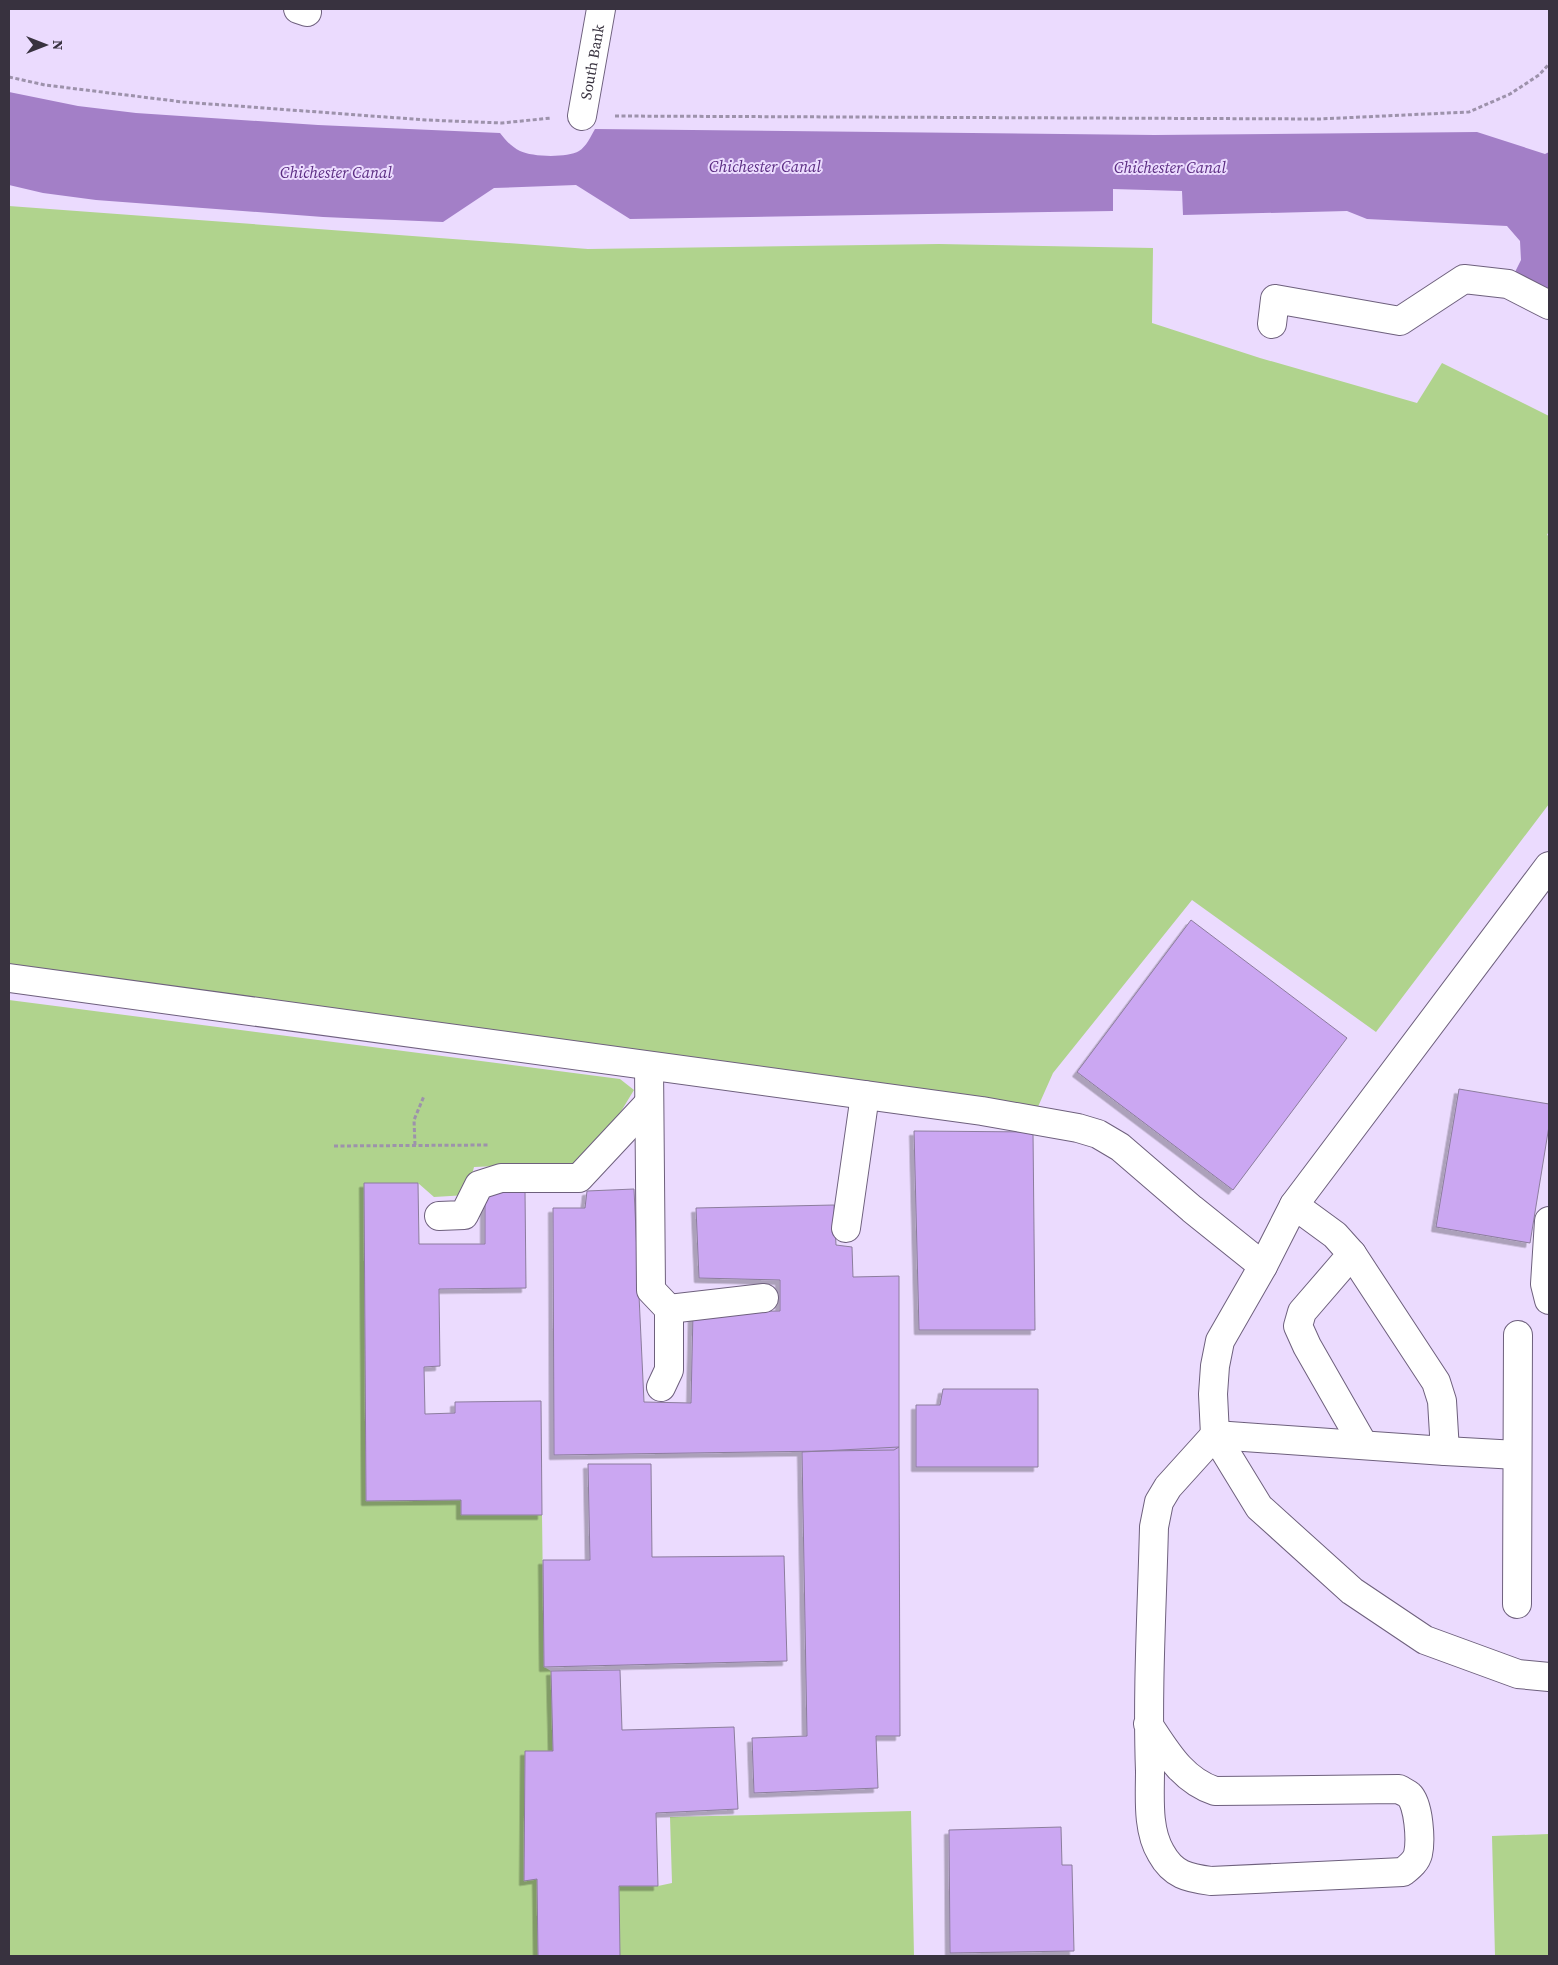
<svg xmlns="http://www.w3.org/2000/svg" width="1558" height="1965" viewBox="0 0 1558 1965" font-family="'Source Serif 4',serif">
<style>
.green{fill:#b0d38d}
.water{fill:#a37fc7}
.building{fill:#cba7f2;stroke:#8c7d9d;filter:url(#shadow)}
.lines{fill:none;stroke-linecap:round;stroke-linejoin:round}
.minor-casing{stroke:#6e607d;stroke-width:30}
.path{stroke:#9d92ab;stroke-width:3;stroke-dasharray:4 2.5;stroke-linecap:butt}
.minor{stroke:#fff;stroke-width:28}
.labels{text-anchor:middle;dominant-baseline:central;stroke-width:4;stroke-linejoin:round;paint-order:stroke}
.street-label{font-size:15px;fill:#38323f;stroke:#ebdbfe}
.water-label{font-size:16px;font-style:italic;fill:#5a2b81;stroke:#ebdbfe}
</style>
<defs>
<filter id="shadow"><feDropShadow dx="-4.5" dy="4.5" stdDeviation="0" flood-color="#0004"/></filter>
</defs>
<rect width="100%" height="100%" fill="#ebdbfe"/>
<path class="green" d="M9,206L588,249L939,244L1153,248L1152,323L1260,358L1417,403L1442,363L1549,416V531L1547,535L1549,536V804L1376,1032L1192,900L1053,1073L1037,1109L9,965Z
M9,1000L620,1079L634,1090L620,1113L577,1163L474,1167L467,1195L434,1197L418,1183L364,1184L366,1500H461V1515H542L544,1667L551,1671L553,1751L525,1752L524,1880L537,1879L538,1956H9Z
M911,1811L914,1956H620L619,1886H658L672,1883L670,1817Z
M1549,1834V1956H1495L1492,1836Z"/>
<path class="water" d="M9,92L78,106L136,113L318,125L500,133C506,141 512,147 520,151C532,157 567,158 579,151C586,147 591,136 595,129L1155,135L1477,132L1545,154L1549,152V290L1514,274L1521,260L1520,241L1507,226L1367,219L1347,211L1183,215L1182,191L1113,189V211L630,219L576,185L494,188L443,222L323,217L96,200L43,193L9,185Z"/>
<path class="building" d="M1191,920L1347,1038L1233,1190L1077,1072Z
M1459,1089L1549,1104V1126L1530,1243L1436,1227Z
M914,1131L1033,1132L1035,1330H919Z
M364,1183H418L419,1244H485V1190H525L526,1288L439,1289L440,1366L424,1367L425,1414L455,1413V1402L541,1401L542,1515H461V1500L366,1501Z
M634,1189L644,1402L691,1403L693,1312L780,1311V1280L699,1278L696,1208L834,1205L836,1245L852,1247L853,1277L899,1276V1447L894,1450L554,1455L553,1208H585L587,1191Z
M943,1389H1038V1467H916V1405H940Z
M899,1447L900,1736H876L878,1788L754,1793L752,1738L807,1736L802,1452Z
M588,1464H651L652,1557L784,1556L787,1661L544,1667L543,1560H590Z
M620,1670L622,1730L734,1727L738,1809L656,1813L658,1886H619L620,1956H538L537,1879L524,1881L525,1751H553L551,1671Z
M1061,1827L1062,1865H1072L1074,1951L950,1953L949,1830Z"/>
<g class="lines">
<defs>
<g id="minor">
<path d="M298,9L307,12"/>
<path id="s1" d="M582,116L601,9"/>
<path d="M1272,324L1275,299L1400,321L1464,279L1508,284L1549,305"/>
<path d="M1549,866L1294,1205L1263,1266L1220,1341L1215,1366L1213,1394L1215,1435L1259,1507L1352,1591L1425,1640L1518,1674L1549,1677"/>
<path d="M9,978L982,1111L1078,1128L1098,1134L1120,1147L1192,1209L1263,1266"/>
<path d="M649,1066L651,1290L669,1309V1370L661,1387"/>
<path d="M1294,1205L1335,1235L1352,1254L1302,1312L1298,1326L1307,1346L1363,1444"/>
<path d="M439,1216L464,1215L479,1185L501,1178H579L649,1103"/>
<path d="M1549,1221L1545,1284L1549,1300"/>
<path d="M846,1228L865,1095"/>
<path d="M669,1309L764,1298"/>
<path d="M1445,1451L1517,1455"/>
<path d="M1517,1604L1518,1335"/>
<path d="M1148,1724C1166,1751 1182,1780 1215,1791L1399,1789C1402,1791 1407,1793 1409,1795C1419,1804 1421,1841 1418,1854C1416,1862 1409,1867 1403,1872L1211,1881C1188,1878 1173,1875 1161,1853C1147,1830 1150,1797 1150,1771C1147,1690 1152,1608 1154,1527L1159,1502L1168,1487L1215,1435L1445,1451L1442,1401L1436,1382L1352,1254"/>
</g>
</defs>
<use href="#minor" class="minor-casing"/>
<path class="path" d="M9,77L45,85L183,102L426,120L502,123L551,118
M615,116L1319,119L1469,112L1510,94L1539,75L1549,64
M415,1145L414,1120L424,1096
M334,1146L489,1145"/>
<use href="#minor" class="minor"/>
</g>
<g class="labels">
<g class="street-label">
<text stroke="none"><textPath href="#s1" startOffset="55">South Bank</textPath></text>
</g>
<g class="water-label">
<text x="765" y="166">Chichester Canal</text>
<text x="1170" y="167">Chichester Canal</text>
<text x="336" y="172">Chichester Canal</text>
</g>
</g>
<rect width="1558" height="1965" fill="none" stroke="#38323f" stroke-width="20"/>
<g transform="translate(45 45) rotate(90)" stroke="#ebdbfe" stroke-width="4" paint-order="stroke">
<path d="M0-4L9 19L0 12L-9 19Z" fill="#38323f"/>
<text y="-8" font-size="14" font-weight="bold" text-anchor="middle" fill="#38323f">N</text>
</g>
</svg>
